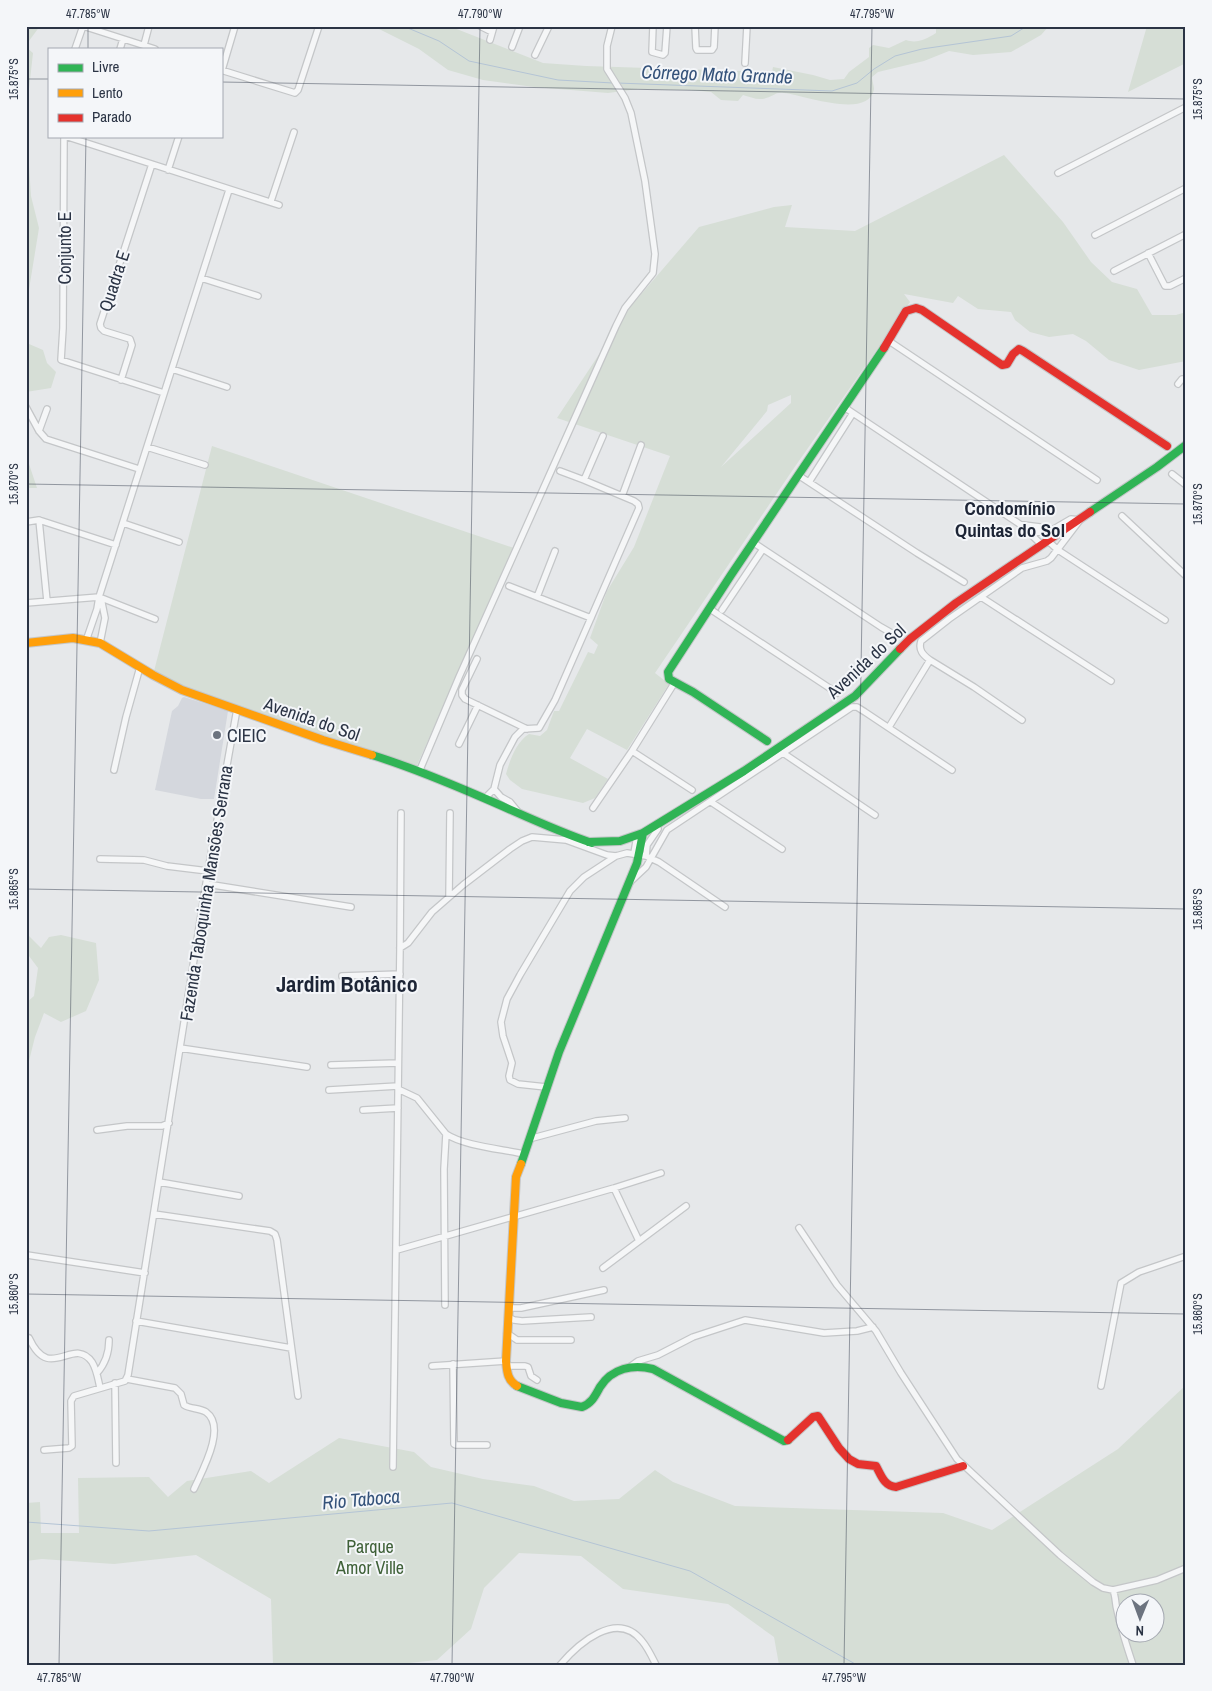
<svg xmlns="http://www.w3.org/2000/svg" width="1212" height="1691" viewBox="0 0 1212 1691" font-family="'Archivo Narrow',sans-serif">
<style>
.built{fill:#d4d7dd}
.green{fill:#d6ded6;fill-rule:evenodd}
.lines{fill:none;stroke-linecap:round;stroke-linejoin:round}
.stream{stroke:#b4c4d5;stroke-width:1}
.street-casing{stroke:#c4c6c8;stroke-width:8}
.fast-casing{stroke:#c4c6c8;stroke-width:10}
.slow-casing{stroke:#c4c6c8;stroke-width:10}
.jam-casing{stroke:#c4c6c8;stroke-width:10}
.street{stroke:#f5f6f7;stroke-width:5.5}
.fast{stroke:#30b455;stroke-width:8}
.slow{stroke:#ff9f0a;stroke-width:8}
.jam{stroke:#e5322d;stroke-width:8}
.ticks{fill:none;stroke:#2b3445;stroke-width:1;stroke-opacity:0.45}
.poi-dot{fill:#6c737f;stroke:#f4f6f9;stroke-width:2}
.labels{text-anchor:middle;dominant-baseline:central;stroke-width:4;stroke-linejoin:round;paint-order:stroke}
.street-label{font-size:18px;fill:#2b3445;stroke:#f4f6f9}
.poi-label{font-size:18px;fill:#2b3445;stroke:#f4f6f9;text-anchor:start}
.park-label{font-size:18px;fill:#3f6138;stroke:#f4f6f9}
.water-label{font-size:19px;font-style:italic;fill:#34527a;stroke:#f4f6f9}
.neighbourhood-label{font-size:19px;font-weight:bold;fill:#1d2536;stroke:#f4f6f9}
.district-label{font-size:22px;font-weight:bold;fill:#1d2536;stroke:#f4f6f9}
.neatline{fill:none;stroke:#2b3445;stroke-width:2}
.ticks-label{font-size:12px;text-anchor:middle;fill:#2b3445}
</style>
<rect width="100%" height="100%" fill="#e6e8ea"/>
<path class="built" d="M184,697L228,711L214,799H201L155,790L172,711L178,706L182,698Z"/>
<path class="green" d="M26,26H40L26,45Z
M373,26H449L543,63L586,66L772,72L773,67L813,75L830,80L844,79L849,72L869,57V48L873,45L889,48L906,40C917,44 926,39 936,33V26H1049L1041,35L1011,52L973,55L949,51L924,61L878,72L872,77C872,80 874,86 874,89C869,120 804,95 784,93C774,92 775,96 766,98C759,101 750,97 743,95L738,101L721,100L711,92L689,90L638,89L608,93L534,87L483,80L448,70L419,49Z
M1147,26H1186V63L1128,92Z
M26,47L33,53L29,89V166L31,196L39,228L26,308Z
M1004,155L1063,222L1091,262L1112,282L1137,289L1152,315H1176L1186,312V361L1139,370L1109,360L1086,341L1073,334L1049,337L1030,332L1015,320L1011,312L978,309L958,296L953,303L904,294L910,302L794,468L655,673L669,684L627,750L587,729L570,758L608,779L595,798L583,803L522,789L510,780L506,774C510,760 516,742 529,734L540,736L547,730L554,711H559L588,652L594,654L598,645L590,638L607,591L634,547L670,456L557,418L631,306L699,227L774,207L792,205L785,227L855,231ZM791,395V403L721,467L767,411L768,405Z
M26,340L29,344L43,350L47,363L56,372L51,388L26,392Z
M212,446L514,548L414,772L153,675Z
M26,461L29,464L37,488H26Z
M26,933L41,948L49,937L61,935L96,943L99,980L86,1011L61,1022L44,1013L35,1037L26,1073V1003L34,996L38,968L26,952Z
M1186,1385V1665H779L774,1637L728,1604L623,1589L581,1556L519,1553L484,1588L471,1629L437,1660L409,1663V1665H273L271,1599L196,1555L114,1564L42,1559L26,1561V1503L40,1502L41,1533H79L78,1478L149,1477L168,1497L187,1481L251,1471L269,1483L339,1438L414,1452L431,1467L483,1479L534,1486L574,1501L619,1499L655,1470L673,1482L735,1506L943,1513L992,1530L1118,1449ZM1124,1604H1154V1634H1124Z"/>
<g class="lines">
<path class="stream" d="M403,26L439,41L469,61L558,80L613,83
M617,83L832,91L857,83L874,69L895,56L922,49L1011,36L1027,26
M26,1522L149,1531L452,1503L690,1571L857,1665"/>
<defs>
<path id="street" d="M83,26L155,49
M480,26L492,32
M653,26L652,52L663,55L665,53L667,26
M695,26L696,48L697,50H712L714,47L715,26
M490,40L494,26
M144,45L149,26
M512,47L520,26
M75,49L83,26
M120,49L123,39
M535,55L549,26
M745,63L747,26
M221,70L295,93L298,90L319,26
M222,70L235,26
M64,136L63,328L61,360L164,393
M65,136L279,205
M168,170L179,136
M1058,173L1186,107
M271,201L294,132
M1095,235L1186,188
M1148,253L1165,286H1170L1186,278
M1114,271L1186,234
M201,278L258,296
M889,341L1097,480
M172,369L227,387
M121,380L132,345L130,339L104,331L101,328L100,324L152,164
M1178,384L1182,379L1186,380
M26,407L39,431L46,439L139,469
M844,407L1021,525L1042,545
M39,431L47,409
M147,447L205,465
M1172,474L1186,485
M798,475L917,553L964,582
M584,480L603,436
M809,482L853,413
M622,496L641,445
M1122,516L1186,576
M39,520L47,601
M26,522L39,520L116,545
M123,523L179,542
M1024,525L1040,527L1051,531
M1048,541L1058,550L1165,620
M754,543L881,627L895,635H898
M509,586L591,618
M537,597L555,551
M981,597L1111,681
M26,603L99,597L155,619
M710,609L837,693
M722,610L761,552
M87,638L97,609L99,597L229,190
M100,643L105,618L101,598
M477,659L462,690V695L465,699L527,729
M930,660L974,687L1022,720
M889,727L930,660C923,655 918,650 921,641L949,619L1022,568L1047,561L1051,558L1080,520L1071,519L1047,533L1033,531L1022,525
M459,744L478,705
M632,751L692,790
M783,753L875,815
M114,770L126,717L140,667
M419,772L459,677L616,326L625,308L653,273L655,254L645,181L631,113L625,98L607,69V46L612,26
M494,789L501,797L510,802L519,813
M485,798L494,789L500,765L515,737L523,729L539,728L555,700L639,508L638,504L634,501L584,480L560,471
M711,802L782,849
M593,808L632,751L675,682
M634,853L637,836
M646,856L647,845L658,829
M100,859L144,860L167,866L208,871
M630,882L646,867L667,830L852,707H857L865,712L952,770
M207,884L351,907
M449,897L450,813
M400,948L408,943L432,912L463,885L510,849L522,841L532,837L566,840L607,855L616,856L627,853L646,856L659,862L725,907
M342,976L400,974
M180,1048L307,1067
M331,1065L398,1063
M546,1087L518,1084L510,1080L509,1076L512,1063L503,1036L501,1022L507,999L520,975L570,891L584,877L616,856
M398,1089L417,1098L446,1134C464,1146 502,1149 524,1154
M329,1090L398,1086
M363,1110L398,1108
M97,1130L127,1126H162L169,1123
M529,1139L596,1121L625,1118
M159,1182L239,1196
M614,1188L639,1241
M154,1214L270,1231L275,1234L277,1240L298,1396
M799,1228L837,1285L876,1331L901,1373L957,1459L1060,1555L1093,1582L1103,1588L1113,1590L1157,1580L1186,1568
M397,1250L614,1188L661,1173
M27,1255L145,1273
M603,1268L686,1206
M445,1305L444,1169L446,1134
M508,1308H521L604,1290
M508,1317L514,1320L522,1321L591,1317
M136,1321L291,1348
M507,1333L517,1340H571
M29,1338C50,1384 73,1335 92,1362C97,1370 98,1379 100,1388
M453,1364L454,1444L456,1445H487
M432,1366L506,1361
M507,1366H525L528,1367L531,1376L537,1380
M631,1366L638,1361L658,1355L693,1337L745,1320L824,1333L857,1331L873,1327
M97,1373C106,1363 109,1353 109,1340
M127,1379L175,1388L181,1394L184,1405C190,1409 199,1408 206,1412C227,1427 202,1471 194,1489
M115,1383L116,1463
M1101,1386L1121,1283L1139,1272L1186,1256
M44,1450L69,1448L72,1446L71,1401L74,1396L125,1381L128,1375L208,871L237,709
M393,1467L400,948L401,813
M1113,1590C1116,1597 1115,1603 1117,1610C1121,1629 1127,1647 1133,1665
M560,1665C578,1644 617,1609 642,1641C648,1648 652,1657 656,1665"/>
<path id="fast" d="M1090,512L1157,467L1186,445
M767,741L693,692L669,679L668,672L731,575L884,348
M372,755C411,767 449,783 486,799C521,814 556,831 592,843
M589,842L620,841L643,833L744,771L855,696L900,649
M521,1164L559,1052L637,863L643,833
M517,1386L561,1403L582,1407C592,1403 595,1396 600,1387C612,1368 633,1364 653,1369L784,1441L788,1440"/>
<path id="slow" d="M26,643L73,638L100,643L153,675L182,690L323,740L372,755
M517,1386C507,1380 507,1371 506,1361L516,1177L521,1164"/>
<path id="jam" d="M884,348L906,311L916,308L922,310L1002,365L1007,364L1013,354L1019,349L1023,351L1167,446
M900,649L910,639L956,603L1090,512
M788,1440L813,1417L818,1416L839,1448L849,1459L858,1464L876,1466C881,1475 884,1486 896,1487L963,1466"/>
</defs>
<use href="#street" class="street-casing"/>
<use href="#fast" class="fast-casing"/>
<use href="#slow" class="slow-casing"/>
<use href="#jam" class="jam-casing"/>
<use href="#street" class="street"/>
<use href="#fast" class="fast"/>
<use href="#slow" class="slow"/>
<use href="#jam" class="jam"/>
</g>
<path class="ticks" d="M88,49V26M26,79H49M221,82L1186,99M26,484L1186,504M26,889L1186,909M26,1294L1186,1314M59,1665L86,136M452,1665L480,26M844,1665L872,26"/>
<circle class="poi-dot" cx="217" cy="735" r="5"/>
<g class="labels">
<g class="street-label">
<text transform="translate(64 248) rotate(-90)">Conjunto E</text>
<text transform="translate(114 281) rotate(-72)">Quadra E</text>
<text transform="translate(866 661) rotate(-43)">Avenida do Sol</text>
<text transform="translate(312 719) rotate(19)">Avenida do Sol</text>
<text transform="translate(206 893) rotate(-81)">Fazenda Taboquinha Mansões Serrana</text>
</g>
<g class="poi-label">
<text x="227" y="735">CIEIC</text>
</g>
<g class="park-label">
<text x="370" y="1546">Parque<tspan x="370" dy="21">Amor Ville</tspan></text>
</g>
<g class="water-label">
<text transform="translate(717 74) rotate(2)">Córrego Mato Grande</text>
<text transform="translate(361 1499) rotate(-5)">Rio Taboca</text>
</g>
<g class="neighbourhood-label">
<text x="1010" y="508">Condomínio<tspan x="1010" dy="22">Quintas do Sol</tspan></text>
</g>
<g class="district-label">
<text x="347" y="984">Jardim Botânico</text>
</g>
</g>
<rect width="1212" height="1691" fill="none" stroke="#f4f6f9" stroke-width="55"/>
<rect x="48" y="48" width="175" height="90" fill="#f4f6f9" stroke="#a4a8b1"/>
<rect x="58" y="64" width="25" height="8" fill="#30b455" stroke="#a4a8b1"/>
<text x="92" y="72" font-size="15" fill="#2b3445">Livre</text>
<rect x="58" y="89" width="25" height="8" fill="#ff9f0a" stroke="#a4a8b1"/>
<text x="92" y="98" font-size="15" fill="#2b3445">Lento</text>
<rect x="58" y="114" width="25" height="8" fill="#e5322d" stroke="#a4a8b1"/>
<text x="92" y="122" font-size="15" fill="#2b3445">Parado</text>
<g transform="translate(1140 1618) rotate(181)"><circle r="24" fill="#f4f6f9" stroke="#a4a8b1"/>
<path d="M0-4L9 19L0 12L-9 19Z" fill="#6c737f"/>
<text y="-8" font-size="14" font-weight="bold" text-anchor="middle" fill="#2b3445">N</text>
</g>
<rect x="28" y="28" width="1156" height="1636" class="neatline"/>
<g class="ticks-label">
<text x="88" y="18">47.785°W</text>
<text x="480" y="18">47.790°W</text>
<text x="872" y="18">47.795°W</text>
<text transform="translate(14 79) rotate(-90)" y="4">15.875°S</text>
<text transform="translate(1198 99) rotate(-90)" y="4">15.875°S</text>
<text transform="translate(14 484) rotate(-90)" y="4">15.870°S</text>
<text transform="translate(1198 504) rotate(-90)" y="4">15.870°S</text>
<text transform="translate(14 889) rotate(-90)" y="4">15.865°S</text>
<text transform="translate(1198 909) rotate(-90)" y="4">15.865°S</text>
<text transform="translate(14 1294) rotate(-90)" y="4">15.860°S</text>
<text transform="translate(1198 1314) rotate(-90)" y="4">15.860°S</text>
<text x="59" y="1682">47.785°W</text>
<text x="452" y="1682">47.790°W</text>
<text x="844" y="1682">47.795°W</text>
</g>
</svg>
